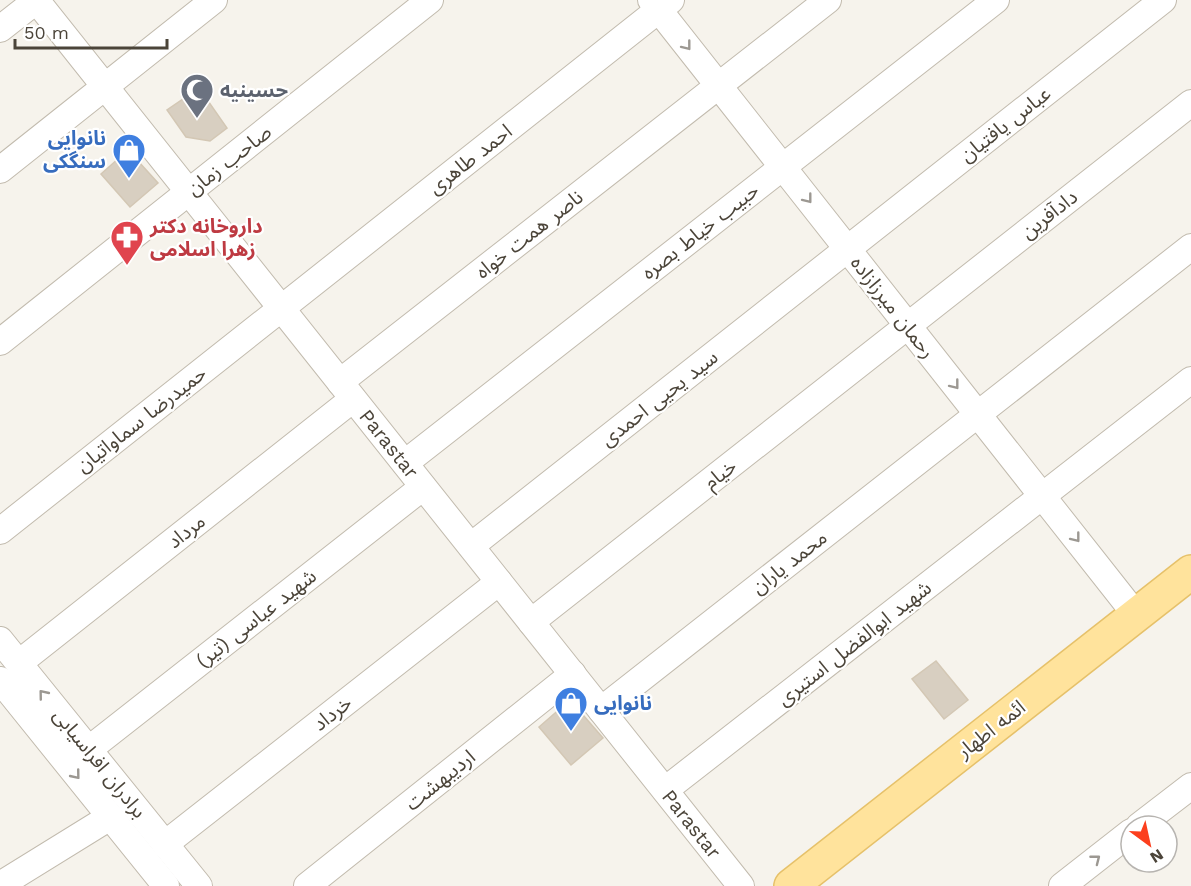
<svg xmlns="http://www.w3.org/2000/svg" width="1191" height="886" viewBox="0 0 1191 886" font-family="'Work Sans','Noto Sans Arabic',sans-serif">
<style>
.building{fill:#d8cfc1;stroke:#d3c7b4;stroke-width:1.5}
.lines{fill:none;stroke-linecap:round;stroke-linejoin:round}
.minor-casing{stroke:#c2bbae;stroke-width:28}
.major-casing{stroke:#e6c16a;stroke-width:36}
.minor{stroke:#fff;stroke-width:26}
.major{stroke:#ffe39c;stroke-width:33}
.oneway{stroke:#9c9892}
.labels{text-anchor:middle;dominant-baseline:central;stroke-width:4.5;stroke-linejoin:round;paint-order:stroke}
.worship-label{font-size:20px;font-weight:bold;fill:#5b616d;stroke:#fff;text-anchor:start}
.street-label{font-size:20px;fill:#4b4439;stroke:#fff}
.shop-label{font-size:20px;font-weight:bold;fill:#366cbe;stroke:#fff;text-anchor:end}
.health-label{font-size:20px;font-weight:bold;fill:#be3a42;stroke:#fff;text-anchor:start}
</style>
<rect width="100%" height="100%" fill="#f6f3ec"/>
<path class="building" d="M199,88L227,128L210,141L186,137L167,110Z
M128,150L158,183L130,207L101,174Z
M936,661L968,700L944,719L912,679Z
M570,700L603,738L571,765L539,727Z"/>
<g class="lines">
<defs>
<g id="minor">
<path id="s1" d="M36,0L741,886"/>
<path d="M651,0L1136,615"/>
<path d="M0,29L37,0"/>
<path d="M0,170L214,0"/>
<path d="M0,342L430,0"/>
<path d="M340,382L828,0"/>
<path d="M405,463L996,0"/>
<path d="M0,531L671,0"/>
<path d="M471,546L1163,0"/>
<path d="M531,622L1191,103"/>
<path d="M0,640L199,886"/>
<path d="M19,663L353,399"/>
<path d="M0,680L166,886"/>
<path d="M601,710L1191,247"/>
<path d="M88,750L423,487"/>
<path d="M665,790L1191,380"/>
<path d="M1139,826L1191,786"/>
<path d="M165,844L499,582"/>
<path d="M0,885L110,817"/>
<path d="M307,886L573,674"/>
<path d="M1062,886L1131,832"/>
</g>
<path id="major" d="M791,886L1191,572"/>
</defs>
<use href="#minor" class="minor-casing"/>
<use href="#major" class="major-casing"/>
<use href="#minor" class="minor"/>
<use href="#major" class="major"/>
</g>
<defs><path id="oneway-chevron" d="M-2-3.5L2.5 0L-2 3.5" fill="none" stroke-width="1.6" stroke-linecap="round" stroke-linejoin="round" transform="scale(1.5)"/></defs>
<g class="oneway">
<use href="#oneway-chevron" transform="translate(687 46) rotate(52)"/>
<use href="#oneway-chevron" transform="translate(808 199) rotate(52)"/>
<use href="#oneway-chevron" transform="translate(955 385) rotate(52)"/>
<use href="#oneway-chevron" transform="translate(1076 538) rotate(52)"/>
<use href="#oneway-chevron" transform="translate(43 694) rotate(-129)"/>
<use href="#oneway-chevron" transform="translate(76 775) rotate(51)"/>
<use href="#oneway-chevron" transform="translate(1096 859) rotate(-38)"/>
</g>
<defs>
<symbol id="mosque-pin" viewBox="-11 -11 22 30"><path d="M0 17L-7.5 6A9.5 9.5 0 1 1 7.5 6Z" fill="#6b7280" stroke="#fff"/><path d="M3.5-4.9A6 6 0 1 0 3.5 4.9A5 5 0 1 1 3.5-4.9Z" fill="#fff"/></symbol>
<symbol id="shop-pin" viewBox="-11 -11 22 30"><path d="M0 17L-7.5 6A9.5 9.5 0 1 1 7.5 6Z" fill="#3f7fe0" stroke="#fff"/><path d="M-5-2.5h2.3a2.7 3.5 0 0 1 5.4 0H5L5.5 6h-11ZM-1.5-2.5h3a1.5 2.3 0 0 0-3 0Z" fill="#fff"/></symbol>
<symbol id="pharmacy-pin" viewBox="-11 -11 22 30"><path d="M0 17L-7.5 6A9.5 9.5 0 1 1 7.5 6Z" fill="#e0444e" stroke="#fff"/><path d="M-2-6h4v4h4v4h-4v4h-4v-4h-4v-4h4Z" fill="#fff"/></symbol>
</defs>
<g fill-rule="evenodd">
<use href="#mosque-pin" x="178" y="71" width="38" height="52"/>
<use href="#shop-pin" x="110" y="131" width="38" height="52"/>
<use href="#pharmacy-pin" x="108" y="218" width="38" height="52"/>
<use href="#shop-pin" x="552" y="684" width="38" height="52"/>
</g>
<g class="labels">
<g class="worship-label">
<text x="220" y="90">حسینیه</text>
</g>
<g class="street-label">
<text transform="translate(1005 124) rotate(-38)">عباس یافتیان</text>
<text transform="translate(470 159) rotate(-38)">احمد طاهری</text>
<text transform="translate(229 160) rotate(-38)">صاحب زمان</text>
<text transform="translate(1049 214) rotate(-38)">دادآفرین</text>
<text transform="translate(700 231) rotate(-38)">حبیب خیاط بصره</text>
<text transform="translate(529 234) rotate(-38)">ناصر همت خواه</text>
<text transform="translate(893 307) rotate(52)">رحمان میرزازاده</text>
<text transform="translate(659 398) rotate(-38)">سید یحیی احمدی</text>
<text transform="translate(141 419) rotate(-38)">حمیدرضا سماواتیان</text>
<text stroke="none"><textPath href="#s1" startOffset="567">Parastar</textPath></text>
<text transform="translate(720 474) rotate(-38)">خیام</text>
<text transform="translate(186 531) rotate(-38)">مرداد</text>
<text transform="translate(789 562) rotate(-38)">محمد یاران</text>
<text transform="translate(256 618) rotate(-38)">شهید عباسی (تیر)</text>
<text transform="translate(854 643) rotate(-38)">شهید ابوالفضل استیری</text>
<text transform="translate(332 713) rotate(-38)">خرداد</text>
<text transform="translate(991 729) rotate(-38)">ائمه اطهار</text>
<text transform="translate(100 763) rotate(51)">برادران افراسیابی</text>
<text transform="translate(440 780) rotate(-39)">اردیبهشت</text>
<text stroke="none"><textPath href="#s1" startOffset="1053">Parastar</textPath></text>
</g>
<g class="shop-label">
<text x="106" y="138">نانوایی<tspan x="106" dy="23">سنگکی</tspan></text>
<text x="594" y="703" text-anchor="start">نانوایی</text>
</g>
<g class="health-label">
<text x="150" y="226">داروخانه دکتر<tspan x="150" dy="23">زهرا اسلامی</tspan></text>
</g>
</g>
<g transform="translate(1149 844) rotate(147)"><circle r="28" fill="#ffffff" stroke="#b7b4b0" stroke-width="1.5"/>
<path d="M0-4.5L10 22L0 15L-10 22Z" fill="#fc3f1d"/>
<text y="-9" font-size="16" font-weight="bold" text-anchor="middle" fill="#4b4439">N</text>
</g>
<path d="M15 39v9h152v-9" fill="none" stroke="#4b4439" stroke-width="3"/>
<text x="24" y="39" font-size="18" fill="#4b4439" stroke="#ffffff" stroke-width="4.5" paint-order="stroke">50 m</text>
</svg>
